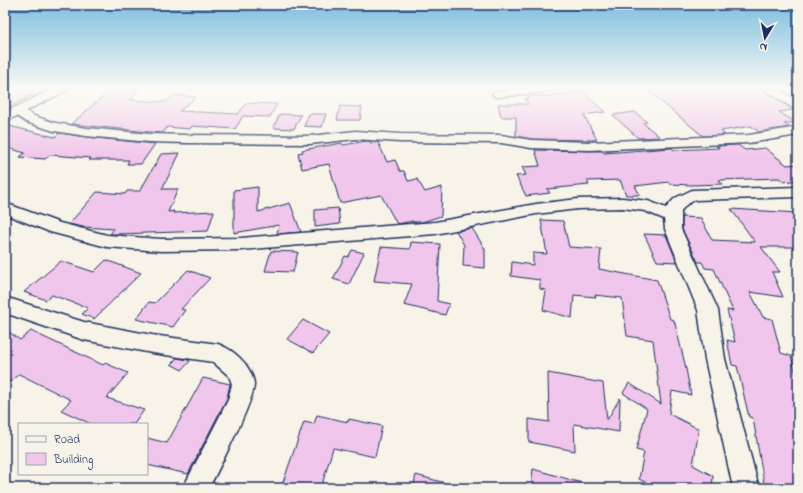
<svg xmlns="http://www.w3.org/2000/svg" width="803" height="493" viewBox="0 0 803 493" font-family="'Indie Flower',sans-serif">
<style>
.building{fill:#f1c6ec;stroke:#1b2f5e}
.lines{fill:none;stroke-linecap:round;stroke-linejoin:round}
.minor-casing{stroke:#1b2f5e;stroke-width:3}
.minor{fill:#f7f3e8;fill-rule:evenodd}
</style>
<rect width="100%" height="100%" fill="#f7f3e8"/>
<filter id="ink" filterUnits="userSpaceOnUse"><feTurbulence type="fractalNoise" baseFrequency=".025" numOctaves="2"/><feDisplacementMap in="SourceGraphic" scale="8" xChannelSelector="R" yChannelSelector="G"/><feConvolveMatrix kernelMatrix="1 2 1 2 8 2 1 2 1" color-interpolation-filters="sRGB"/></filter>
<g filter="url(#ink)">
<path class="building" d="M5,89H50L33,97L31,96L5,109Z
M112,89H139L130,100L165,102L175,95L196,97L179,111L238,114L247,103L277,104L270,117L243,116L235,129L192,126L190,129L167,127L163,133L150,132L71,124Z
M646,89H762L794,110L779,112L795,122L784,124L789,127L759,132L751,126L721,131L725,135L703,136Z
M583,92L605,112L584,115L597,140L532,139L516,136V117H501L498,104H528L525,98H529L528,96H545Z
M340,106L362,107L360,120H337Z
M635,112L647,122L643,123L660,137L638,138L613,115Z
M280,114L301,115L294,129L273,128Z
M309,114H326L322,127L304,126Z
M5,125L55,137L59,133L86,137L155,144L141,164H127L129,160H89L91,158L50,155L45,159L20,157L25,153L5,147Z
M367,141L371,142L372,144L378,142L387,162L395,160L400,171H404L408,181L417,179L425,192L442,187L441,216L422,222H412L413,221L397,224L381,195L340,203L329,164L302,169L298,153L303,152L302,150L342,143L343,145Z
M738,145L745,150L765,148L787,165L798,164V180L784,182L779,178L719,180L722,184L691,185L670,184L669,182L635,186L640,195H626L620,180L587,181L589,185L547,189L550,193L526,196L516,176L526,175L522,167L540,166L535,150L603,151L604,153L672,148L674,150L719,148L716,146Z
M180,153L162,189H178L168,212L174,211L173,213L214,211L208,231L117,234H110L114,229L83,227L69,224L97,192L125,194L127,191H140L161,154Z
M258,187V212L290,203L301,232L277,234L279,225L234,233V190Z
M338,208L340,224L315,227V210Z
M731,209L798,213V247H761L780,272H772L783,297L750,292L763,317L772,319L781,353L791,356L798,381V488H779L764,483L753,418L749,417L737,366L732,365L727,340L735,342L727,310L733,311L714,269L705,268L702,262H698L682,229V217L701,218L712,240L755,242Z
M541,220L563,221L569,247L601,249L599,269L657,280L670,319L674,320L685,364L691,395L672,391L669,414L699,429L693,465L713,476L712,488H657L639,479L644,452L636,450L647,409L623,393L629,383L661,404L653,340L627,336L622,298L595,295L596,297L574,295L572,318L543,310L546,290L540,289V280L511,276L512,262L533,265V253L547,254Z
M472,228L485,249V268L463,266L464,245L456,231Z
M644,234L666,235L677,262L657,261Z
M411,242L440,244L437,301L449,304L445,315L404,305L412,284L374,281L381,247L410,249Z
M352,250L364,253L349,284L333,279L345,256L348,257Z
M271,251L298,252L293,272L265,271Z
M106,260L141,273L94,319L82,314L88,308L52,295L46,300L24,292L61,261L94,272Z
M188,270L210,278L181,309L185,310L173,327L136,319L149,302L155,303Z
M303,320L329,334L313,353L287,339Z
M5,329L20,340L31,331L103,365L105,363L128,373L107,398L144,410L134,424H91L61,410L71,400L19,374L5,386Z
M177,358L188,360L190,361L182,370L171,364Z
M548,373L603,383L607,420L620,398L619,432L574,424L575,451L529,442V419L549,422Z
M203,378L230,384L227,398L188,474L147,465V438L167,443Z
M317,415L348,422L349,419L382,426L375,457L333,448L321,488H281L304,422L314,424Z
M533,469L585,484V488H531Z
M416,475L449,484L448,488H413Z"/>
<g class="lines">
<defs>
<path id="minor" d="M53,89H68L66,91L26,111L34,116L56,123L86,128L150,134L186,135L310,136L355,131L400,134L501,135L531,140L589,142L749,135L798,127V135L749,143L589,150L531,148L501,143L400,142L355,139L310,144L186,143L150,142L86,136L54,131L26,122L17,116L5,121V112Z
M514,89H548L546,91L542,92L498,97L494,96L492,94L494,92Z
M764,89H778L798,101V110L794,109Z
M798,187V197L695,200L686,205L681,211V229L718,310L725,359L759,488H733L705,359L698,310L665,229L664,219L645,211L623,208L578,209L536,214L435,234L241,250L161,251L107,247L50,232L5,214V203L60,223L107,235L161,239L241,238L435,222L536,204L578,199L623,198L648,201L666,208L675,198L692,190Z
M5,297L84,322L152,335L218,344C234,350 251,365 254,383C256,398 218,470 209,488H183L228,400L232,384L229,376L213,362L152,353L84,340L5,313Z"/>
</defs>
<use href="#minor" class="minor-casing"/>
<use href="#minor" class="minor"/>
</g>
</g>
<linearGradient id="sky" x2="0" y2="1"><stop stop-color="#7dbee0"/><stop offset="0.56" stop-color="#fbfaf5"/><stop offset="1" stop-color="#fbfaf5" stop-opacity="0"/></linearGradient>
<rect width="803" height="158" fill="url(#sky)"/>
<rect width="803" height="493" fill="none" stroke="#f7f3e8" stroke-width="20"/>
<rect x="10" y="10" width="783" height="473" fill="none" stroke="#1b2f5e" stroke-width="1.5" filter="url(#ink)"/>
<rect x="18" y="423" width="130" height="52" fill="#f7f3e8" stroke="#9fa5b1"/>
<rect x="26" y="436" width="20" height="6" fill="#f7f3e8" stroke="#9fa5b1"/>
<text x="54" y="443" font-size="12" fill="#1b2f5e">Road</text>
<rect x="26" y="453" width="20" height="12" fill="#f1c6ec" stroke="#9fa5b1"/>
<text x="54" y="463" font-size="12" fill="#1b2f5e">Building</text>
<g transform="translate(765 38) rotate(190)" stroke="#f7f3e8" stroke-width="3" paint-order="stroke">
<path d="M0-3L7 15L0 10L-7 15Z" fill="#1b2f5e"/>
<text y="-6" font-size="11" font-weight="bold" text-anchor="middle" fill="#1b2f5e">N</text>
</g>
</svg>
